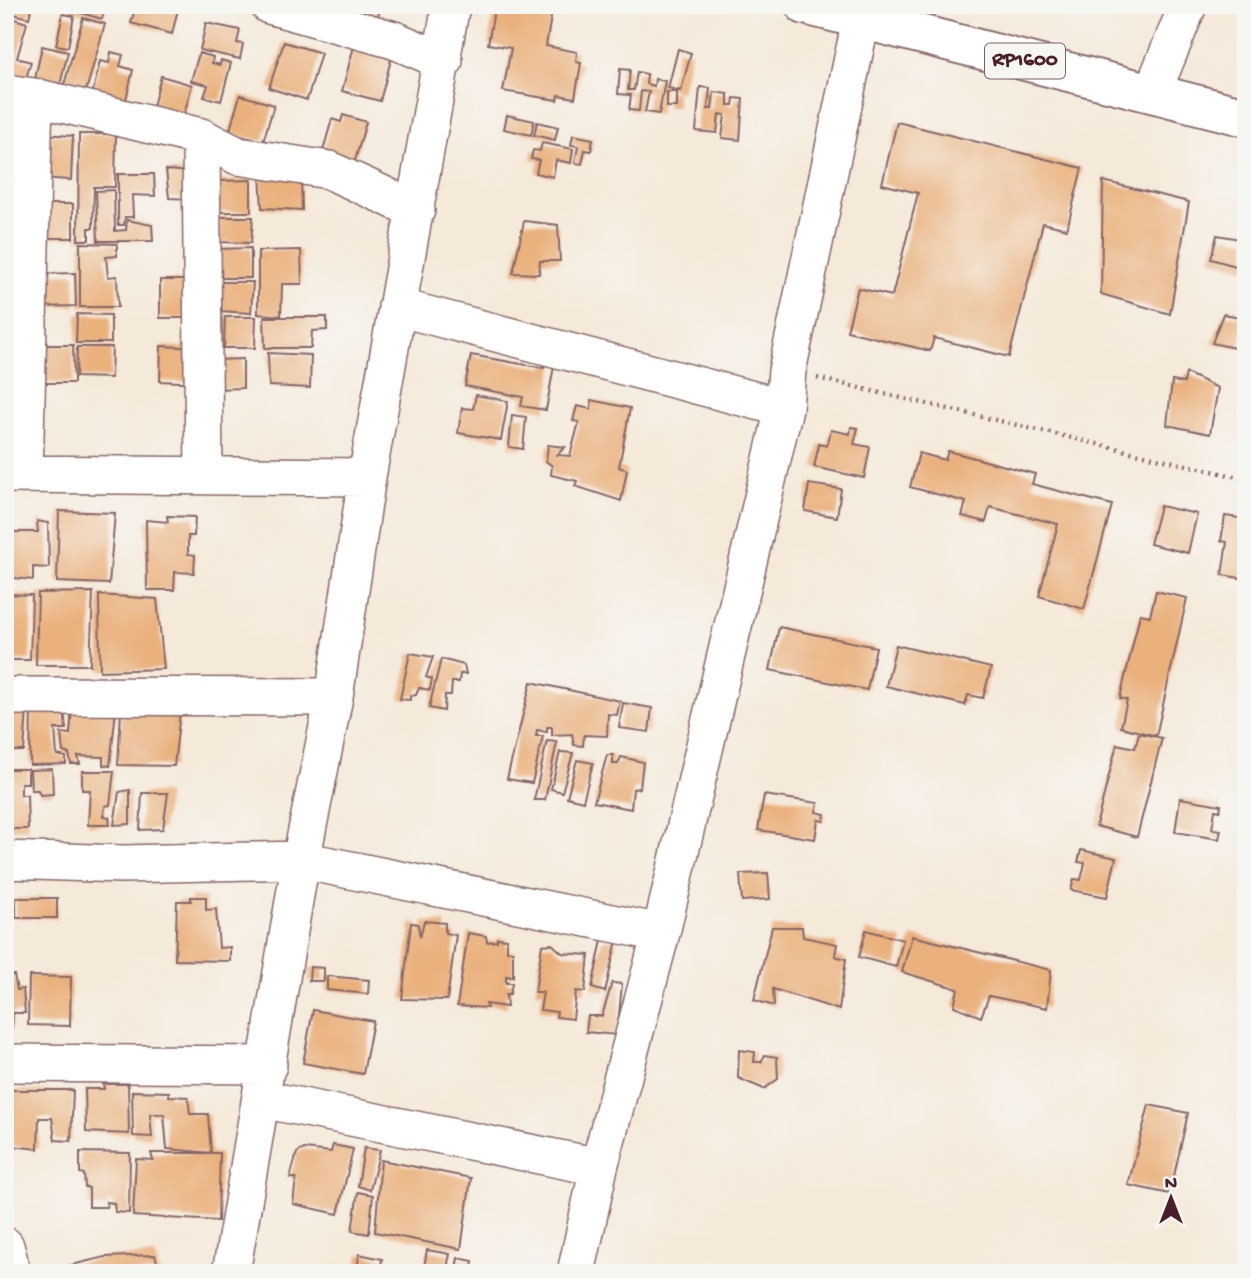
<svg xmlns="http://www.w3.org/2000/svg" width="1251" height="1278" viewBox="0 0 1251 1278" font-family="'Gochi Hand',sans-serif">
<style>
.building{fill:#eab17d}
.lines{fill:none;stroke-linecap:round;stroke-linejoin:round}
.minor-casing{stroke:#866668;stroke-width:40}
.major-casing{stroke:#866668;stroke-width:42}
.path{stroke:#866668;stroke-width:4.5;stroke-dasharray:2 5;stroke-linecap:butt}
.minor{stroke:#fff;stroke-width:37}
.major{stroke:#fff;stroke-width:38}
.labels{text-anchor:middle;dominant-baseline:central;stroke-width:6;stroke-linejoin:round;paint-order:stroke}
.shield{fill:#f6f6f2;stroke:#7e6067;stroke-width:2}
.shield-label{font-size:21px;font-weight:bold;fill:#4a1f2b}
</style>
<rect width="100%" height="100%" fill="#f6f6f2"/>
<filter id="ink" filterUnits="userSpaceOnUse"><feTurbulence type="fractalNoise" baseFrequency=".0143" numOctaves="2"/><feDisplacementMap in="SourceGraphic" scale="14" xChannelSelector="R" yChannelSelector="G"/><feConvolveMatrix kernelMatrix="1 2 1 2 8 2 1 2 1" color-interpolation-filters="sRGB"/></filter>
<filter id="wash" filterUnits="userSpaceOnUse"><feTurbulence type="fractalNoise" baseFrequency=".00686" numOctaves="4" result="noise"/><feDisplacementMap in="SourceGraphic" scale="28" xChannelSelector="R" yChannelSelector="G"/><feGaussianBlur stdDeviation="1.57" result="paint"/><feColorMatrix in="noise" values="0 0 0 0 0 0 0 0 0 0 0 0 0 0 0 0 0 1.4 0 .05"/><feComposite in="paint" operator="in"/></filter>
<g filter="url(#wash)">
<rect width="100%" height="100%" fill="#f5e9d9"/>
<g id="blocks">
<path class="building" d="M5 5H32L29 18 5 12Z
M55 5H106L102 19Z
M136 5H179L172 34 131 23Z
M316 5H381L376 24Z
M495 5H553L546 46 577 52 576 62 581 63 575 98 558 95 557 100 503 91 511 48 488 44Z
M63 14 74 16 68 47 56 45Z
M5 16 27 23 17 58 31 62 25 81 5 76Z
M83 18 105 24 86 91 64 85Z
M206 23 240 30 237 43 243 44 240 59 200 50Z
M284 42 321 53 307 100 269 88Z
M42 46 68 52 60 85 35 79Z
M354 46 392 56 380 101 342 91Z
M678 49 691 53 681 91 668 88Z
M111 52 123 55 120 66 133 70 125 104 92 96 100 61 109 63Z
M199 53 213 57 212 63 220 65 221 60 231 63 221 101 204 97 208 85 191 81Z
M620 69 630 70 628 90H634L637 72 647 74 646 84 654 86 655 79 665 81 659 114 645 112 649 92 641 91 639 111 629 110 631 95 618 94Z
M161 76 192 85 183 118 152 110Z
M700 87 710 88 708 109H712L714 92 728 94V105H733L734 98 743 99 740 140 722 138 725 115 719 114 717 133 696 131Z
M667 92H677V107H667Z
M240 95 274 105 263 142 229 133Z
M343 115 366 122 354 164 322 154 332 119 341 122Z
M507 115 534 121 531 135 504 129Z
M537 122 558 127 555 140 534 135Z
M897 122 1082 168 1067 229 1043 223 1009 357 934 338 930 351 847 331 858 288 892 296 918 193 882 184Z
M6 129H13V167H5Z
M40 134 73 136 71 180 38 178Z
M79 134H116L115 187H94L93 228H89V240H78Z
M573 135 593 139 591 151 585 150 582 164 575 163 578 146 571 145Z
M542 143 573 149 571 163 556 160 553 177 536 173 539 160 531 159 533 150 540 151Z
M166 170 192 172 193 199 169 198Z
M260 173 301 176 302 210 262 208Z
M118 174H154L155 196 132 195 133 217H125L124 225H118Z
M251 180V212H218V181Z
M1103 181 1189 202 1170 314 1101 294Z
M114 190 115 231 126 230 127 220 152 225 153 241H98L96 191Z
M39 204H73V238H38Z
M5 213H12L13 233 5 231Z
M220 217H253L251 243 219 242Z
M524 221 558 225 560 261H540L539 274 513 273Z
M1217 235 1246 240V269L1211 259Z
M5 242H13V308H5Z
M80 243 117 244V256L106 257 108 277 117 276 118 307H80Z
M251 248V278H217L216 249Z
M301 250 302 284H282L281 316 258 314V251Z
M75 273 76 306 37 307 36 274Z
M160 280H197V318H160Z
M219 282H253L251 313 220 311Z
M77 314 111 315V343H76Z
M1223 314 1246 318 1239 349 1212 343Z
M225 317H256L255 348H224Z
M264 317H327V330L312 331 311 348H265Z
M36 345H73L74 383H36Z
M161 346 201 348 200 383 160 381Z
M77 347H112L111 378 76 377Z
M268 353 311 355 310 388 269 386Z
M471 355 544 368 545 364 554 366 546 410 521 406 523 397 465 386Z
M243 359V388L217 389 216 360Z
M1186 373 1218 388 1210 434 1167 425 1172 381 1184 383Z
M476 395 508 401 501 440 458 433 462 408 473 409Z
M591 400 630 408 619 467 627 470 621 501 575 486 577 481 551 475 552 466 546 461 548 445 565 447 557 455 570 456 579 422 573 421 577 406 591 409Z
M512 415 526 417 523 449 509 447Z
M851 427 858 428 854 444 870 447 864 478 814 467 819 444 827 446 831 430 850 434Z
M948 451 1035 474 1032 484 1112 505 1084 609 1039 596 1058 524 990 507 986 522 962 516 966 502 910 487 919 453 945 460Z
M809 484 841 489 837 517 805 511Z
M1160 506 1197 514 1188 553 1150 544Z
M59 511 115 513 109 584 57 582Z
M167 516 195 517 194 536H188V554L195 555 194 573 175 572 174 590H147L146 520 168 522Z
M1225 516 1246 519V579L1222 575 1227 542 1221 541Z
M37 521 48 523 49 568 33 567V580L5 577V532H38Z
M1156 591 1187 598 1156 736 1121 727 1127 700 1120 698 1140 614 1150 616Z
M93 592 90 665H36L38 593Z
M5 594 32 595 30 660H5Z
M99 595 157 599 164 669 100 671Z
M779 627 876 647 867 690 770 670Z
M896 645 991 668 983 698 968 695 965 705 886 686Z
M410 653 433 657 426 677 432 679 430 690 419 688 416 695 410 696V700L400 699Z
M441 659 464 665 466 674H460L459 682H452L451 695H445L444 711 429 708Z
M531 682 620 701 617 715 608 714 607 736 584 735 583 746 574 745 572 734 552 735V727H547V732L537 730 536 736H543L532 783 507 779Z
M623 703 652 708 649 732 619 728Z
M31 706 64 708 66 729H55L57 755 66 757V764L30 765Z
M72 707 116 710 110 766 103 765V757L78 756 80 764H71L69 754 63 752 61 733 70 734Z
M6 709H27L24 751H5Z
M121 711 180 712 174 766 118 765Z
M1139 733 1162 738 1137 837 1096 826 1117 744 1135 748Z
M547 741 557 742 545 800H534Z
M560 752 573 753 562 792 551 789Z
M607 755H613V764H618L621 757 643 762 640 788 633 789 631 809 594 802Z
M577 760 593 763 583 801 567 797Z
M5 769H28V783H21V795H27L28 829H5Z
M52 769 53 794 40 795 38 790H31L30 770Z
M82 771H114L110 805 105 806 104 816 109 817 110 825H88L90 790H82Z
M130 790V824L114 825 119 792Z
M142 793H168L163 829 140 830Z
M764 795 818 803 816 812 825 814 824 821 818 820 815 839 758 830Z
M1180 798 1221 805 1220 811 1215 810 1212 829 1221 830 1219 839 1175 832Z
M1081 850 1116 858 1107 897 1071 890 1074 879 1081 880 1085 863 1078 862Z
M768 873 770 899 742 901 740 874Z
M191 897H206V910L216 909 219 948 230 947V961L175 960 177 901H191Z
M16 898H57V918H16Z
M424 921 445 923V933L456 935 447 1000 402 999 411 923 418 924 420 937Z
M772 927H802L803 937 837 944 835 956 846 959 839 1010 773 989 774 1006 754 1000Z
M866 930 903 940 896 967 859 957Z
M468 933 486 936 487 942 497 941V938L507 939V951H513V977L506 976V983H512L510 994H506L507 1007 486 1004 487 1008 457 1006Z
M912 936 1051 970 1047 1008 989 996 981 1017 954 1006 958 989 902 972Z
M602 940H617L605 992 592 988Z
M552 944 562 953 589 955 585 992 576 991 573 1019 556 1017 557 1012 540 1010 543 992H535L542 945Z
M310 967 324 968V981H309Z
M5 975H14L17 990 23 989 25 1013H13L12 1028 5 1027Z
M29 976 71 977 70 1026 28 1025Z
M327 976 369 980 368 994 327 990Z
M612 983 622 984 617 1035 586 1032 588 1016H602Z
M313 1010 373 1021 363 1074 303 1063Z
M739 1050 755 1052 754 1062H761L765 1055 777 1057 778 1079 764 1089 738 1078Z
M103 1084H128L129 1134 86 1132 85 1089H104Z
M9 1090H73L71 1141 55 1140 52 1118H39L38 1149 11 1146Z
M132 1091 169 1092V1096L188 1097 190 1114H208L211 1153 167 1149 164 1114H150L152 1137 133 1136Z
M1149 1105 1188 1113 1170 1194 1128 1185Z
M333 1145 353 1149 338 1214 293 1204 296 1178H290L297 1153 304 1149 331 1152Z
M364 1148 380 1150 370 1190 358 1186Z
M80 1152 130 1153 129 1213 115 1212 114 1203 106 1202 107 1207H89V1188L85 1187 84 1174 80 1173Z
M151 1153H220L218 1221 133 1216 136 1159 153 1160Z
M381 1160 471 1178 461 1249 375 1232Z
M358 1192 373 1195 369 1234 352 1231Z
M427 1250 450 1254 446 1273H423Z
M359 1254 382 1259 380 1273H357Z
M155 1255 160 1273H56L55 1269 105 1257Z
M458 1258 473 1261 471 1273H455Z"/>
</g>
</g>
<g filter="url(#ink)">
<use href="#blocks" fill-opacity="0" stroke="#866668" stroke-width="2"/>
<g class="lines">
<g class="minor-casing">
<path id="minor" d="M269 5 394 40 444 61
M5 93 34 97 201 137 238 156 329 170 416 210
M1152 93 1188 5
M201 137 204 475
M397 307 784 408
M5 474 367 477
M24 474 34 97
M5 696 334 697
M5 860 122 864 301 860 661 933
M5 1063 268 1065
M262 1099 599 1167
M5 1246 12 1273
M231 1273 301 860 334 697 367 477 451 5
M576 1273 599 1167 661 933 784 408 787 371 861 20"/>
</g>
<g class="major-casing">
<path id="major" d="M805 5 1246 117"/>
</g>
<path class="path" d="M817 378 1246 479"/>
<use href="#minor" class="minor"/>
<use href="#major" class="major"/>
</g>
</g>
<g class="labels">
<rect class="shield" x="985" y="43.5" width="80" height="35" rx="5"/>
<g class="shield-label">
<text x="1025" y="61">RP1600</text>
</g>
</g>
<rect width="1251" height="1278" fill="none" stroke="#f6f6f2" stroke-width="28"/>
<g transform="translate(1171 1198)" stroke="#f6f6f2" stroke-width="5" paint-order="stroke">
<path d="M0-5L12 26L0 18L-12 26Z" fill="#4a1f2b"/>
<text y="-10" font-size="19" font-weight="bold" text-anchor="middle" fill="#4a1f2b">N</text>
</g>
</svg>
